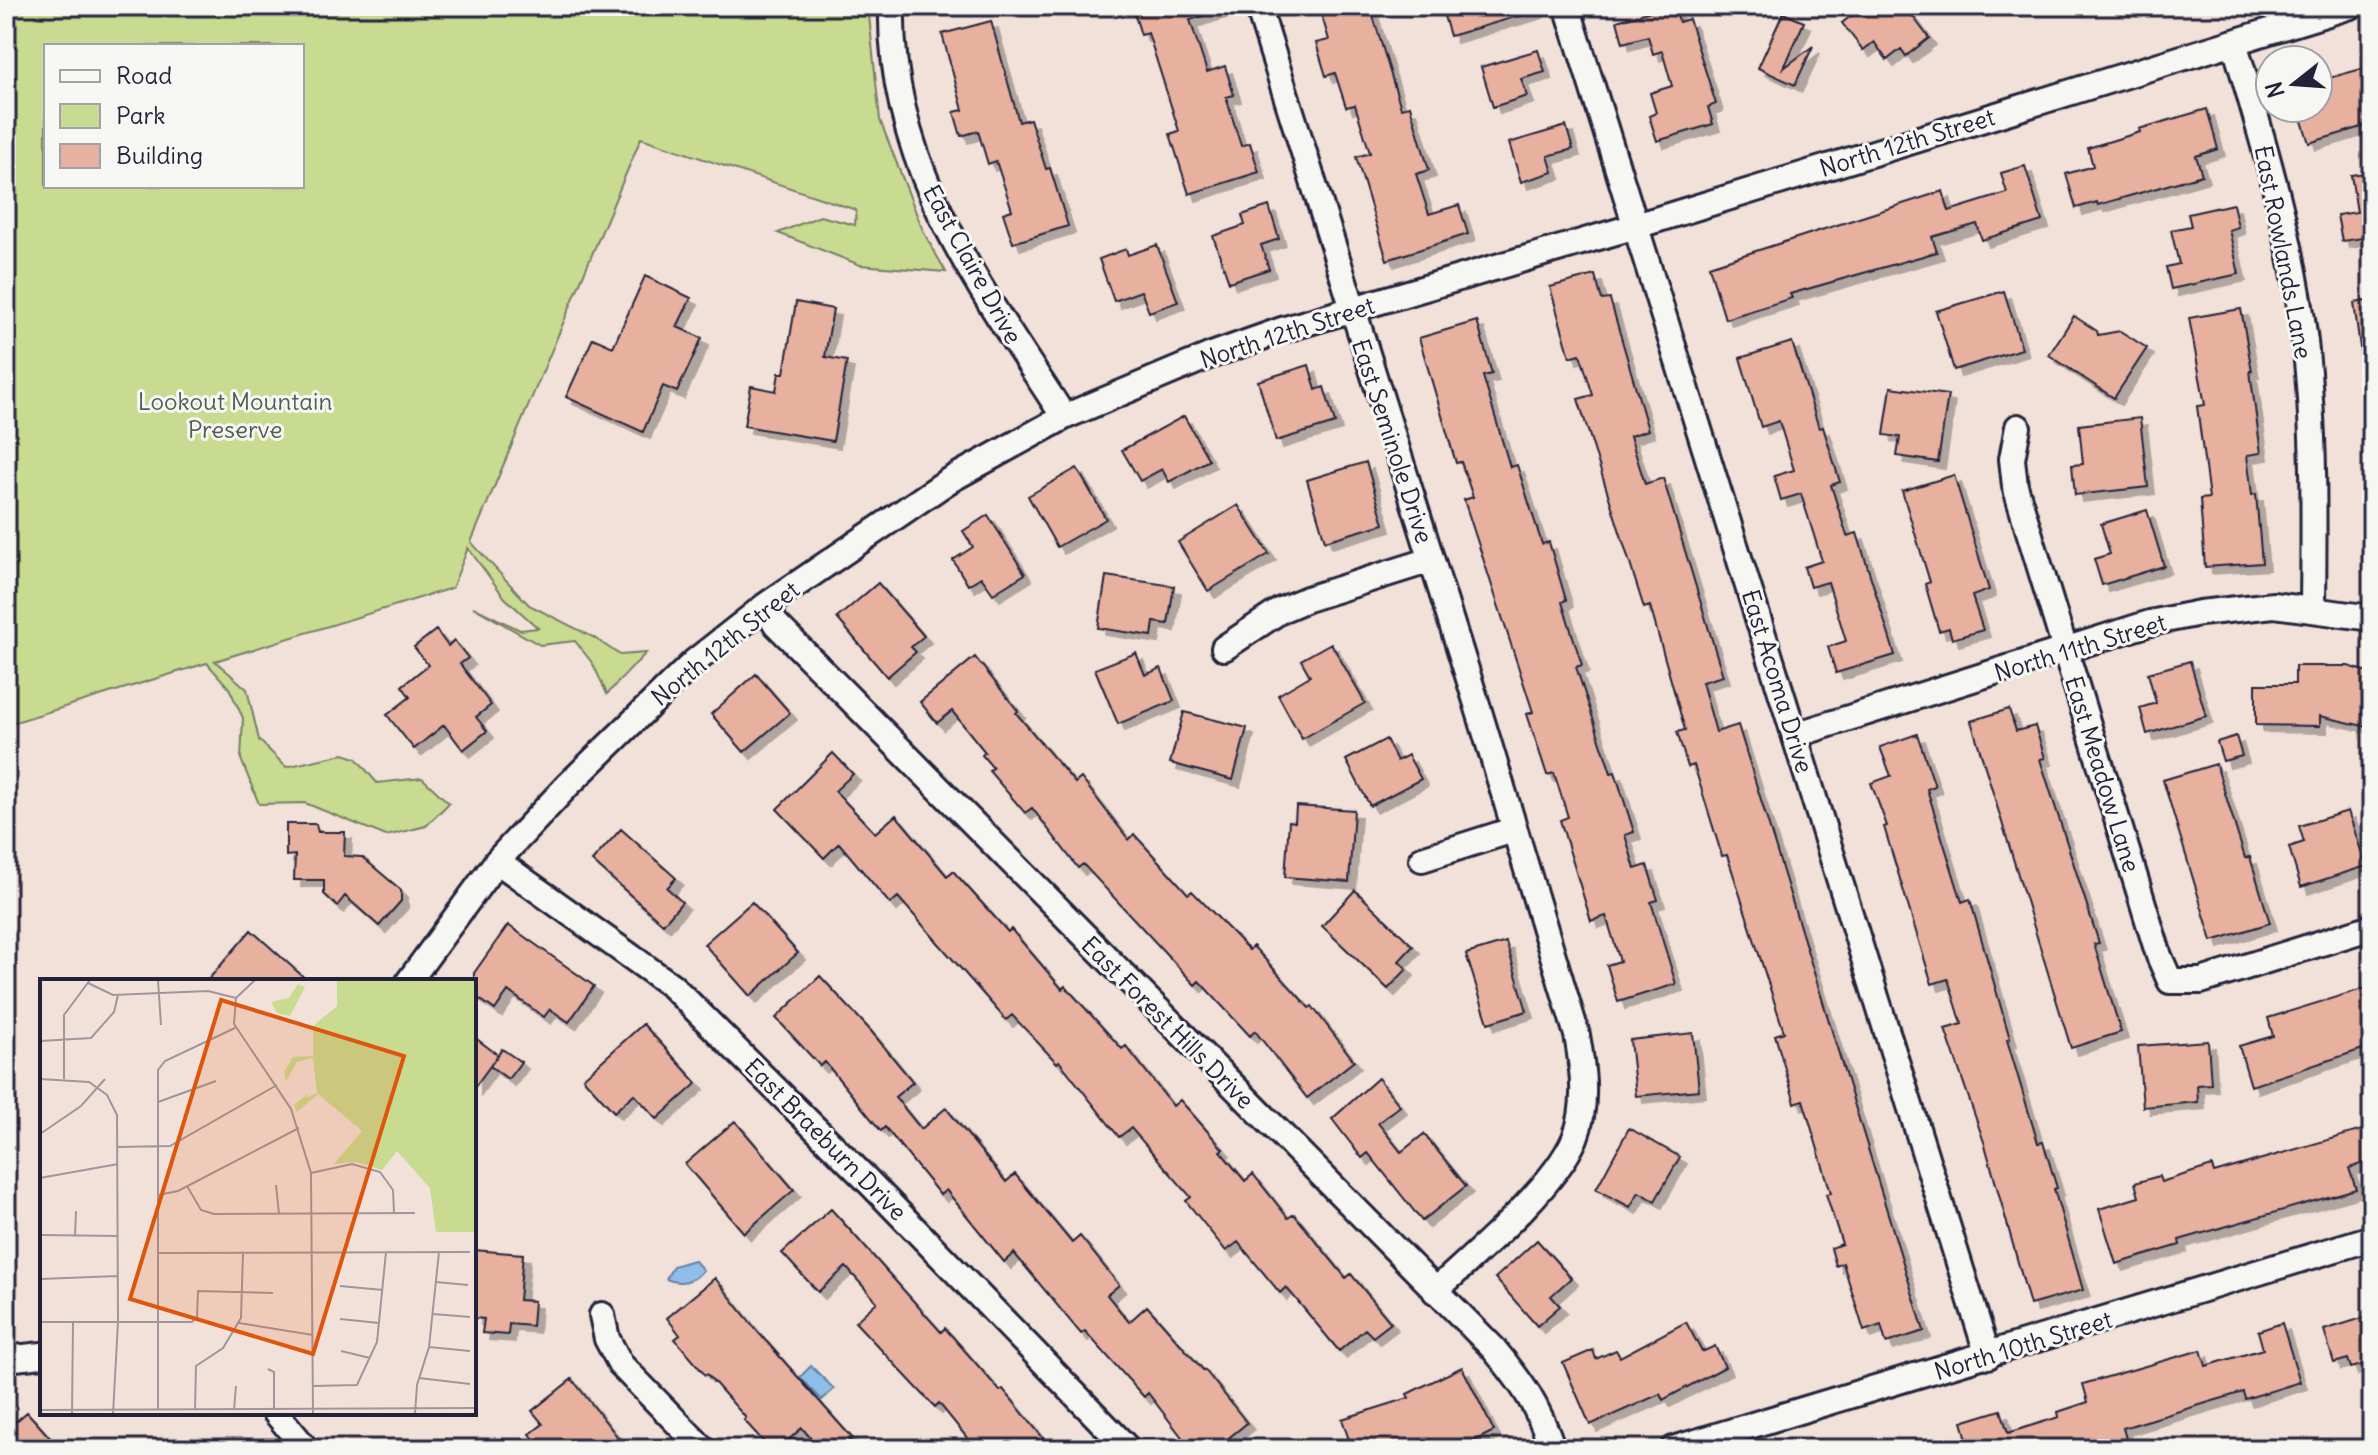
<svg xmlns="http://www.w3.org/2000/svg" width="2378" height="1455" viewBox="0 0 2378 1455" font-family="Delius,sans-serif">
<style>
.green{fill:#c8db90;stroke:#757e66;stroke-width:2;fill-rule:evenodd}
.water{fill:#90beea;stroke:#6480a4;stroke-width:2}
.building{fill:#e8b19f;stroke:#22223b;stroke-width:2;filter:url(#shadow)}
.lines{fill:none;stroke-linecap:round;stroke-linejoin:round}
.minor-casing{stroke:#22223b;stroke-width:30}
.minor{stroke:#f6f6f2;stroke-width:24}
.labels{text-anchor:middle;dominant-baseline:central;stroke-width:6;stroke-linejoin:round;paint-order:stroke}
.street-label{font-size:24px;fill:#22223b;stroke:#f6f6f2}
.park-label{font-size:24px;fill:#545a54;stroke:#f6f6f2}
.inset-road{fill:none;stroke:#9f959a;stroke-width:2}
.view{fill:#de560e;fill-opacity:0.15;stroke:#de560e;stroke-width:4}
.inset-edge{fill:none;stroke:#22223b;stroke-width:4}
</style>
<defs>
<filter id="shadow"><feDropShadow dx="7" dy="7" stdDeviation="0" flood-color="#0004"/></filter>
</defs>
<rect width="100%" height="100%" fill="#f2e1d9"/>
<filter id="ink" filterUnits="userSpaceOnUse"><feTurbulence type="fractalNoise" baseFrequency=".0125" numOctaves="2"/><feDisplacementMap in="SourceGraphic" scale="16" xChannelSelector="R" yChannelSelector="G"/><feConvolveMatrix kernelMatrix="1 2 1 2 8 2 1 2 1" color-interpolation-filters="sRGB"/></filter>
<g filter="url(#ink)">
<path class="green" d="M6 6H868L880 120 924 233 946 272 860 265 778 233 820 216 855 225 856 210 641 138 471 542 529 605 593 637 620 655 646 653 607 694 593 664 575 641 540 645 473 607 520 630 538 628 505 598 468 548 452 588 215 661 247 689 259 740 286 767 343 754 356 758 377 783 422 778 449 803 426 826 386 836 305 803 259 804 241 759 243 718 229 688 207 663 6 725ZM46 46H302V186H46Z"/>
<path class="water" d="M694 1260 703 1270C694 1282 680 1285 666 1279L673 1266Z
M811 1366 834 1389 822 1400 800 1377Z"/>
<path class="building" d="M1132 6H1222V10L1190 20 1207 72 1225 66 1234 95 1226 97 1241 146 1250 143 1259 172 1189 194 1170 134 1179 131 1148 33 1141 35Z
M1319 6H1370L1401 108 1410 106 1429 170 1416 174 1429 214 1459 205 1468 234 1387 260 1356 157 1370 153 1355 105 1346 107 1335 73 1326 76 1316 43 1329 40Z
M1441 6H1535L1536 11 1450 36Z
M1667 6H1674L1679 22 1689 19 1716 104 1708 107 1713 124 1657 141 1649 116 1656 113 1650 93 1672 86 1662 51 1653 54 1648 36 1623 43 1617 21Z
M1864 6H1905L1929 38 1906 56 1901 49 1887 60 1874 42 1863 50 1842 23Z
M1783 13 1804 22 1784 68 1813 46 1795 85 1758 68Z
M991 21 1019 122 1030 119 1046 169 1050 168 1068 226 1013 243 1003 213 1012 210 996 161 988 164 978 131 961 136 954 112 963 110 942 34Z
M1538 50 1545 72 1521 79 1527 96 1493 107 1481 67Z
M2372 66V124L2309 143 2298 108H2318V81Z
M2207 109 2218 149 2196 156 2202 175 2098 205 2097 202 2076 208 2066 174 2093 166 2088 148 2140 132 2139 129Z
M1566 126 1573 149 1548 156 1553 172 1521 182 1509 143Z
M2025 166 2042 221 1982 240 1977 224 1932 237 1937 252 1790 294 1792 298 1725 319 1709 266 1943 191 1949 211 2007 193 2001 173Z
M2372 172V241L2363 242 2362 238 2342 241 2337 215 2357 212 2351 175Z
M2233 204 2238 227 2229 230 2239 274 2171 289 2166 267 2179 264 2171 230 2191 226 2188 214Z
M1269 206 1279 239 1261 245 1269 269 1229 282 1213 236 1245 225 1242 215Z
M1157 245 1178 302 1149 312 1141 291 1114 301 1099 259 1126 249 1128 255Z
M1595 275 1602 300 1610 299 1648 430 1630 436 1645 484 1663 478 1723 676 1702 682 1716 732 1738 725 1924 1331 1886 1343 1881 1325 1864 1331 1843 1263 1836 1266 1831 1248 1842 1244 1826 1194 1831 1193 1803 1100 1795 1103 1775 1035 1784 1032 1727 855 1722 856 1694 765 1688 767 1677 732 1685 730 1650 606 1644 608 1578 399 1593 395 1580 354 1570 357 1550 287Z
M645 276 691 298 677 327 702 338 677 392 663 386 643 432 566 397 593 338 613 347Z
M2004 291 2022 349 1954 370 1936 311Z
M2372 300V355H2361L2354 303Z
M796 302 833 309 825 357 847 361 833 441 744 426 751 386 776 391 779 373H784Z
M2241 309 2252 371H2250L2261 453 2247 455 2252 495 2256 494 2262 563 2205 567 2200 499 2209 498 2197 406 2205 405 2189 318Z
M2074 316 2097 331 2098 335 2120 331 2147 348 2114 398 2049 355Z
M1477 321 1492 374 1483 376 1510 467 1517 465 1542 544 1549 542 1566 600 1562 602 1582 665 1576 667 1611 773 1615 772 1634 832 1625 835 1635 869 1647 865 1658 900 1651 902 1676 984 1618 1002 1607 965 1620 961 1606 916 1591 921 1560 820 1568 817 1554 773 1547 775 1527 714 1533 712 1464 500 1473 497 1461 462 1456 463 1419 338Z
M1792 342 1819 428 1823 427 1840 482 1831 485 1847 536 1857 533 1895 655 1836 673 1828 647 1846 641 1828 582 1810 587 1804 567 1822 561 1801 494 1781 500 1774 476 1794 470 1779 421 1761 427 1740 358Z
M1309 365 1316 390 1324 387 1335 423 1276 441 1258 381Z
M1891 387 1948 395 1938 462 1897 456 1900 437 1884 435Z
M1184 416 1209 460 1169 482 1162 469 1140 481 1122 450Z
M2140 418 2148 487 2075 495 2072 465 2083 464 2079 425Z
M1366 462 1384 524 1325 541 1307 480Z
M1077 468 1106 519 1057 547 1028 496Z
M1954 475 1989 590 1972 596 1983 630 1952 639 1949 628 1939 631 1925 584 1930 582 1902 491Z
M1238 505 1269 554 1208 591 1178 542Z
M2147 510 2164 566 2102 585 2094 559 2110 554 2101 524Z
M988 515 1025 574 993 594 981 577 968 585 953 560 973 547 963 531Z
M1106 576 1174 586 1168 624 1154 622 1152 636 1098 628Z
M878 583 924 636 911 647 916 652 887 677 837 618Z
M436 630 448 646 454 640 468 658 460 664 491 705 476 717 487 731 463 750 444 725 414 749 387 715 410 697 402 686 428 665 414 647Z
M1331 643 1365 703 1302 739 1278 695 1310 676 1301 660Z
M1136 653 1145 675 1161 668 1174 701 1118 724 1095 669Z
M975 657 1018 711 1016 713 1075 783 1081 778 1129 840 1134 834 1188 894 1192 891 1249 950 1253 946 1309 1008 1312 1006 1354 1061 1307 1098 1255 1031 1250 1036 1199 981 1195 985 1083 864 1078 868 1032 808 1025 813 989 771 993 768 982 755 985 752 952 711 937 723 920 702Z
M2190 661 2206 716 2147 734 2140 708 2156 703 2148 673Z
M2295 666H2348L2372 673V728L2320 716V726L2256 725V684H2295Z
M756 674 790 713 744 752 711 714Z
M2009 709 2016 731 2035 726 2045 758 2040 759 2099 943 2094 944 2121 1032 2071 1048 1971 721Z
M1184 712 1247 728 1233 780 1170 763Z
M1917 734 1935 786 1927 789 1962 902 1970 899 2010 1039 2007 1040 2038 1143 2043 1142 2057 1188 2054 1189 2083 1290 2030 1305 1985 1145 1945 1029 1962 1024 1948 979 1932 984 1884 827 1887 826 1871 783 1891 776 1880 747Z
M2236 736 2242 756 2223 761 2217 742Z
M1386 739 1397 761 1408 755 1421 779 1370 806 1346 760Z
M833 753 853 774 835 791 875 833 896 815 947 876 953 871 1008 932 1011 929 1062 989 1065 986 1122 1049 1126 1046 1173 1106 1180 1100 1223 1149 1220 1151 1245 1181 1253 1174 1288 1218 1294 1214 1346 1278 1351 1274 1391 1323 1373 1337 1365 1329 1339 1351 1286 1287 1280 1293 1238 1242 1226 1251 1186 1201 1191 1197 1131 1128 1119 1137 1059 1061 1057 1063 1012 1015 1006 1020 898 897 890 904 839 843 824 858 777 809Z
M2216 764 2245 858 2250 857 2270 923 2212 941 2163 780Z
M1296 806 1354 810 1349 882 1285 877 1289 821 1295 822Z
M2348 811 2366 866 2301 887 2289 847 2304 842 2299 826Z
M286 824H316L318 832H345L344 856 362 857 401 890V901L379 926 345 896 337 906 324 894V880H294L295 855 286 856Z
M621 829 676 878 667 888 682 902 663 924 592 861Z
M1355 890 1413 946 1399 961 1407 969 1388 989 1322 926Z
M752 902 798 953 750 996 704 944Z
M508 925 594 986 569 1022 550 1009 544 1017 508 991 495 1010 474 995V973Z
M251 930 308 981H207Z
M1506 942 1527 1011 1488 1023 1466 954Z
M820 976 871 1031 913 1082 895 1097 921 1129 946 1108 1006 1182 1015 1174 1072 1243 1080 1236 1119 1285 1107 1295 1129 1322 1147 1306 1204 1371 1205 1370 1247 1423 1215 1449H1191L1148 1393 1144 1397 1085 1331 1081 1334 1014 1253 1004 1262 946 1190 940 1195 885 1127 881 1131 825 1062 820 1066 776 1018Z
M2372 986V1046L2251 1086 2239 1046 2273 1036 2268 1018Z
M643 1024 697 1083 657 1119 634 1094 614 1112 583 1078Z
M1693 1033 1699 1090 1636 1096 1630 1040Z
M474 1037 498 1055 474 1088Z
M2208 1041 2211 1084 2197 1085 2198 1102 2143 1107 2138 1046Z
M502 1049 521 1062 508 1079 490 1066Z
M1378 1078 1400 1106 1378 1123 1401 1152 1424 1134 1466 1186 1422 1221 1368 1153 1362 1158 1332 1119Z
M735 1121 794 1190 744 1233 685 1164Z
M2372 1127V1160L2349 1168 2356 1189 2179 1240 2180 1245 2116 1264 2099 1209 2139 1197 2135 1183 2159 1176 2161 1182 2212 1166 2214 1173Z
M1629 1128 1680 1157 1655 1201 1639 1192 1630 1207 1596 1189Z
M831 1209 941 1332 945 1328 1000 1391 1003 1389 1044 1439 1032 1449H976L939 1403 935 1407 855 1322 877 1302 846 1267 818 1292 782 1253Z
M1537 1240 1571 1278 1551 1296 1560 1306 1537 1326 1495 1278Z
M474 1250 523 1254 519 1300 534 1301 532 1326 509 1324 508 1335 482 1333 484 1319 474 1318Z
M715 1278 758 1332 852 1438 840 1449H820L802 1428 778 1449H770L744 1420 746 1418 707 1374 705 1375 675 1339 680 1335 667 1318Z
M2372 1315V1362L2351 1368 2348 1359 2334 1363 2324 1330Z
M1686 1322 1702 1352 1715 1346 1725 1367 1663 1400 1660 1394 1590 1425 1563 1363 1593 1350 1596 1359 1616 1350 1620 1357Z
M2282 1323 2300 1382 2245 1399 2243 1392 2123 1428 2126 1439 2092 1449H1970L1962 1422 2001 1410 2008 1433 2059 1417 2058 1412 2088 1402 2083 1384 2201 1350 2206 1366 2263 1349 2258 1331Z
M1462 1367 1494 1431 1458 1449H1352L1342 1419 1409 1398 1407 1394Z
M572 1379 627 1449H542L530 1434 543 1424 532 1411Z
M27 1412 60 1449H6V1430Z"/>
<g class="lines">
<g class="minor-casing">
<path id="minor" d="M892 6C888 167 981 288 1064 417
M1258 6 1475 698 1577 1035C1583 1069 1588 1105 1575 1138 1554 1188 1475 1254 1435 1291
M1567 6 1988 1356
M2234 42C2263 140 2293 240 2305 342 2315 431 2314 520 2313 609
M2018 427 2012 459 2015 486 2159 956 2170 981H2201L2372 927
M765 606 776 624 1493 1348C1523 1384 1537 1404 1553 1449
M1224 648 1281 610 1307 599 1431 560
M1795 735 2150 623 2200 613 2274 605 2372 618
M1422 859 1513 830
M497 861 672 986 867 1180 1128 1449
M409 981 497 861 567 786 694 662 765 606 948 481 1064 417 1209 356 1282 330 1636 226 2351 6
M602 1315 607 1339 621 1365 703 1449
M6 1359 42 1355
M276 1413 306 1449
M1673 1449 2372 1238"/>
</g>
<use href="#minor" class="minor"/>
</g>
</g>
<g class="labels">
<g class="street-label">
<text transform="translate(1907 142) rotate(-17)">North 12th Street</text>
<text transform="translate(2284 252) rotate(79)">East Rowlands Lane</text>
<text transform="translate(973 264) rotate(61)">East Claire Drive</text>
<text transform="translate(1287 332) rotate(-18)">North 12th Street</text>
<text transform="translate(1393 441) rotate(72)">East Seminole Drive</text>
<text transform="translate(725 643) rotate(-39)">North 12th Street</text>
<text transform="translate(2080 647) rotate(-17)">North 11th Street</text>
<text transform="translate(1778 681) rotate(73)">East Acoma Drive</text>
<text transform="translate(2103 774) rotate(73)">East Meadow Lane</text>
<text transform="translate(1168 1022) rotate(45)">East Forest Hills Drive</text>
<text transform="translate(826 1139) rotate(45)">East Braeburn Drive</text>
<text transform="translate(2023 1345) rotate(-17)">North 10th Street</text>
</g>
<g class="park-label">
<text x="235" y="401">Lookout Mountain<tspan x="235" dy="28">Preserve</tspan></text>
</g>
</g>
<g transform="translate(40 979)">
<rect width="436" height="436" fill="#f2e1d9"/>
<path d="M297 1H436V253H396L390 209 357 172 342 191 316 183 294 185 322 152 278 115 257 133 254 126 270 113 265 119 277 114 273 79 257 83 246 102 244 93 253 78 273 77V47L297 27ZM258 5 265 8 250 37 237 34 231 23 249 19Z" fill="#c8db90"/>
<path class="inset-road" d="M118 1 121 46M215 1 196 19 194 45 251 130 271 194 273 435M48 4 73 16 168 12 196 19M0 62 51 59 74 33 78 16M0 100 49 103 67 116 77 136 78 343 73 435M24 100V36L50 1M118 123 176 102M0 155 41 127 65 100M78 168 130 167 237 106M271 194 312 185 340 193 353 211 354 234M0 199 78 185M236 206 239 235M147 207 161 231 174 235 375 234M118 216 138 212 259 149M0 256 78 257M35 257 36 232M118 274 430 273M0 300 78 297M396 303 428 306M300 307 343 311M393 335 430 338M300 340 339 344M0 343H152L157 338 158 312 233 314M199 344 273 356M389 368 430 372M301 372 330 379M228 390 234 393V431M379 399 430 405M273 407 317 406 337 363 346 273M0 431 436 429M118 431V91L125 82 195 49M155 431 156 387 183 369 201 339 203 274M194 431 196 407M32 435 33 343M375 435 377 406 389 368 399 273"/>
<path class="view" d="M181 21 364 77 273 375 90 320Z"/>
<rect width="436" height="436" class="inset-edge"/>
</g>
<rect width="2378" height="1455" fill="none" stroke="#f6f6f2" stroke-width="32"/>
<rect x="16" y="16" width="2346" height="1423" fill="none" stroke="#22223b" stroke-width="3" filter="url(#ink)"/>
<rect x="44" y="44" width="260" height="144" fill="#f6f6f2" stroke="#a1a1a9" stroke-width="2"/>
<rect x="60" y="70" width="40" height="12" fill="#f6f6f2" stroke="#a1a1a9" stroke-width="2"/>
<text x="116" y="84" font-size="24" fill="#22223b">Road</text>
<rect x="60" y="104" width="40" height="24" fill="#c8db90" stroke="#a1a1a9" stroke-width="2"/>
<text x="116" y="124" font-size="24" fill="#22223b">Park</text>
<rect x="60" y="144" width="40" height="24" fill="#e8b19f" stroke="#a1a1a9" stroke-width="2"/>
<text x="116" y="164" font-size="24" fill="#22223b">Building</text>
<g transform="translate(2294 84) rotate(253)"><circle r="38" fill="#f6f6f2" stroke="#a1a1a9" stroke-width="2"/>
<path d="M0-6L14 30L0 20L-14 30Z" fill="#22223b"/>
<text y="-12" font-size="22" font-weight="bold" text-anchor="middle" fill="#22223b">N</text>
</g>
</svg>
